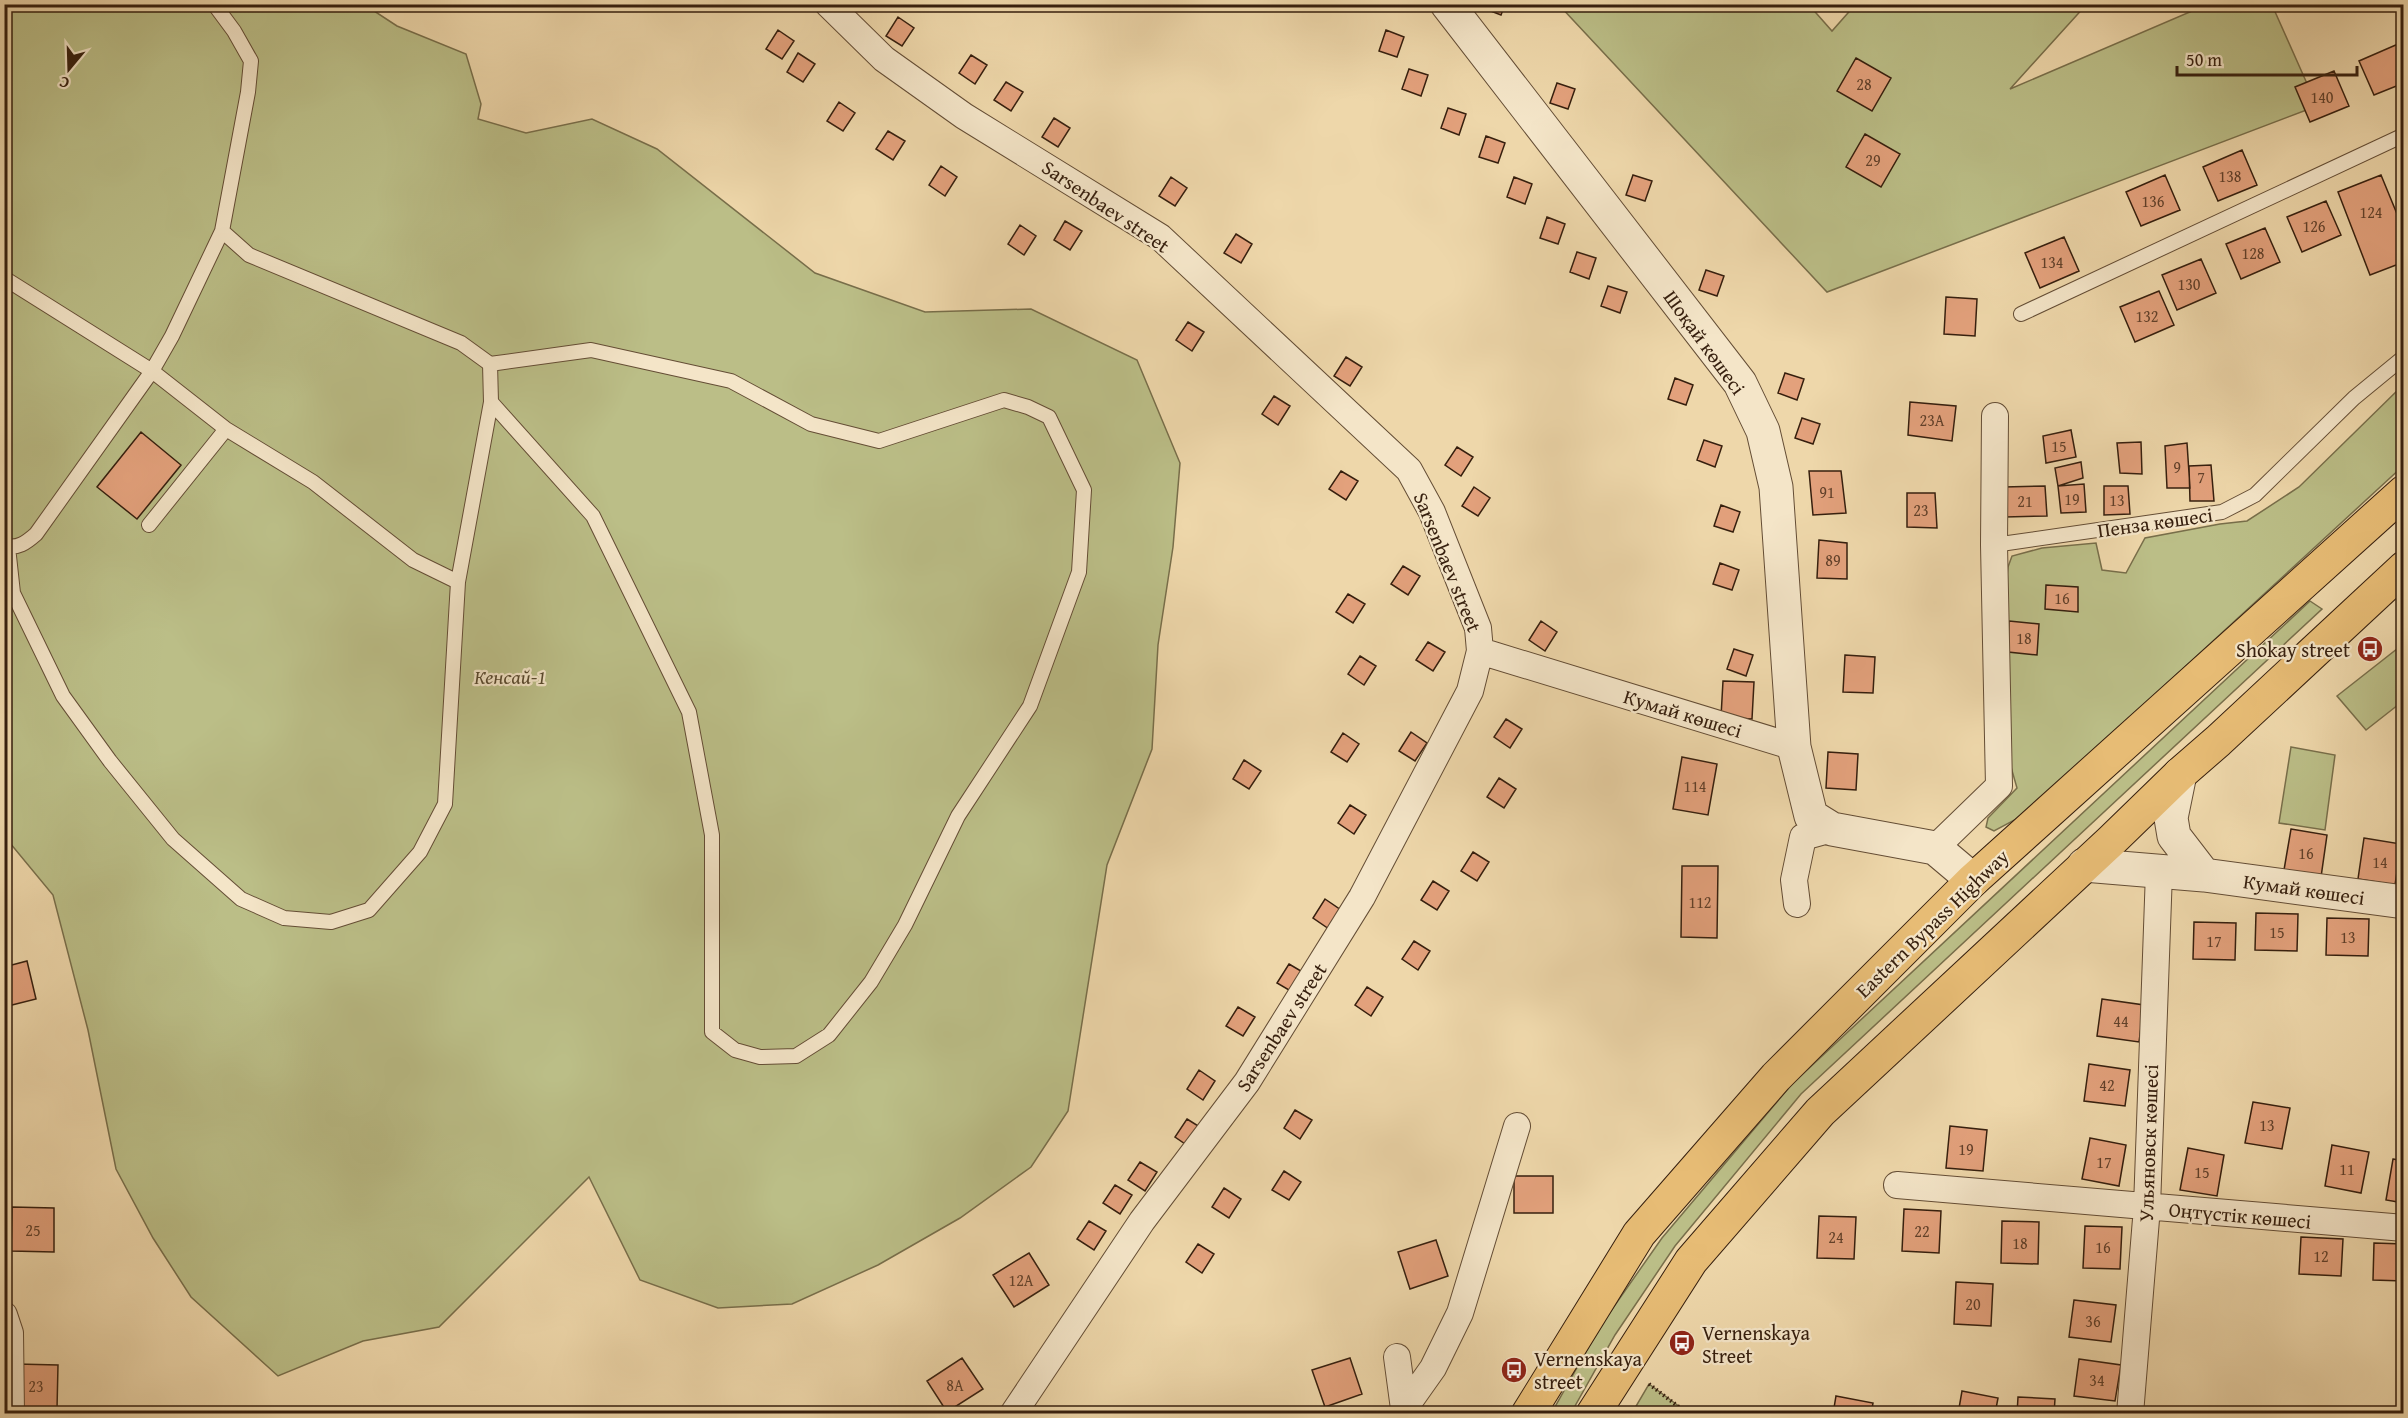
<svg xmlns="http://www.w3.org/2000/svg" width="2408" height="1418" viewBox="0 0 2408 1418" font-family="'Gentium Book Plus',serif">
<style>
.green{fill:#bbbe87;stroke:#786e4a;stroke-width:1.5}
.building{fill:#e3a17c;stroke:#361f0e;stroke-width:1.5}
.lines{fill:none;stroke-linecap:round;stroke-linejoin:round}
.service-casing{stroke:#644d35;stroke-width:16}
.minor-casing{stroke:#644d35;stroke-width:28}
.tertiary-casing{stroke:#644d35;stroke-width:35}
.primary-casing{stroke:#361f0e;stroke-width:35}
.path{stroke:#361f0e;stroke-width:4;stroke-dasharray:1.5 3;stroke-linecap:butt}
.service{stroke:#f4e5c8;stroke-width:14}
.minor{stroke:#f4e5c8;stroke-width:26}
.tertiary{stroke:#f4e5c8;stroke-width:33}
.primary{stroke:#e7bc75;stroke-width:33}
.labels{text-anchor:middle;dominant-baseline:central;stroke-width:4.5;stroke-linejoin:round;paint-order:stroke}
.number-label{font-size:16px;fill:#61402a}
.street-label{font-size:20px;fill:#361f0e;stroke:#f4e5c8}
.poi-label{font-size:20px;fill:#361f0e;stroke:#f4e5c8;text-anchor:start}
.park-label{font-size:20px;font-style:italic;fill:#57472c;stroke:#f4e5c8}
</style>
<rect width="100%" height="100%" fill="#eed7aa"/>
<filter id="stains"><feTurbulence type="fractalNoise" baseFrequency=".00333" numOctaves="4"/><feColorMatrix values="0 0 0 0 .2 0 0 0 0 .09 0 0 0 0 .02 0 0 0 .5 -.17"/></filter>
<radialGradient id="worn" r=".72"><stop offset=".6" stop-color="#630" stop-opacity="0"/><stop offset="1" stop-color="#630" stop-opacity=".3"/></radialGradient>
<path class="green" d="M4 5H365L397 26 466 54 481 104 478 119 526 133 592 119 657 149 815 273 925 312 1031 309 1137 360 1180 463 1173 547 1158 645 1152 749 1107 865 1068 1111 1031 1167 960 1218 878 1265 792 1304 718 1308 640 1280 589 1177 439 1327 363 1341 278 1376 191 1297 153 1238 116 1169 88 1030 53 895 5 837Z
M1559 5H1809L1832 31 1855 5H2086L2010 89 2206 5H2272L2317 106 1827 292Z
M2403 385V466L2024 815 1994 831 1986 827 1988 818 2017 788 2009 760 2005 593 2008 567 2012 556 2042 548 2096 543 2102 570 2126 573 2145 538 2220 524 2247 521 2299 487Z
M2310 601 2322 609 1801 1094 1675 1246 1615 1335 1571 1413 1551 1414 1601 1325 1662 1238 1792 1084Z
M2402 645 2403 701 2366 730 2337 696Z
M2291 747 2335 755 2325 830 2279 823Z
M1649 1384 1688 1413H1632Z"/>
<path class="building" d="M1484 4H1505L1501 15 1483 8Z
M898 17 914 28 902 46 886 36Z
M778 30 794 41 782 59 766 49Z
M1386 30 1404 37 1397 57 1379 51Z
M2398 44 2404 57V83L2374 95 2359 61Z
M798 53 815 64 803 82 787 72Z
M971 55 987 65 975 84 959 73Z
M1856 58 1891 78 1872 111 1837 91Z
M1409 69 1428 75 1421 96 1402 89Z
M2334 71 2349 106 2310 122 2295 87Z
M1006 82 1023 92 1011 111 994 100Z
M1557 83 1575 89 1568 109 1550 103Z
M839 102 855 113 843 131 827 121Z
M1448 108 1466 114 1459 135 1441 128Z
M1054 118 1070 128 1058 147 1042 137Z
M888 131 905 141 893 160 876 149Z
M1865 134 1900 154 1881 187 1846 167Z
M1486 136 1505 143 1498 163 1479 157Z
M2242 150 2257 185 2218 201 2203 167Z
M941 166 957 177 945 196 929 185Z
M1633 175 1652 181 1645 201 1626 195Z
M2165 175 2180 210 2141 226 2126 192Z
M2381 175 2404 231V262L2370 275 2338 192Z
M1171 177 1187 188 1175 206 1159 196Z
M1514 177 1532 184 1525 204 1507 197Z
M2326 201 2341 235 2302 252 2287 217Z
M1547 217 1565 224 1558 244 1540 238Z
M1065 221 1082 231 1070 250 1054 240Z
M1020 225 1036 236 1024 255 1008 244Z
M2265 228 2280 262 2241 279 2226 244Z
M1236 234 1252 244 1241 263 1224 253Z
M2064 237 2079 271 2040 288 2025 253Z
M1577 252 1596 258 1589 279 1570 272Z
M2201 259 2216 293 2177 310 2162 275Z
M1706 270 1724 276 1717 296 1699 290Z
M1608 286 1627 292 1620 313 1601 306Z
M2159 291 2174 325 2135 342 2120 307Z
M1946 297 1977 299 1975 336 1944 334Z
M1188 322 1204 332 1192 351 1176 340Z
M1346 357 1362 367 1350 386 1334 376Z
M1785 373 1804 379 1797 400 1778 393Z
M1675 378 1693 385 1686 405 1668 399Z
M1274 396 1290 406 1278 425 1262 414Z
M1910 402 1956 406 1952 441 1908 435Z
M1802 418 1820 424 1813 444 1795 438Z
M2071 430 2076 457 2046 463 2043 436Z
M141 432 181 465 137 519 97 487Z
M1704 440 1722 446 1715 467 1697 460Z
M2141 442 2142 474 2120 473 2117 443Z
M2187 443 2190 488H2167L2165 446Z
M1457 447 1473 457 1461 476 1445 465Z
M2081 462 2083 478 2058 486 2055 468Z
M2211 465 2214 501H2190L2189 466Z
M1341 471 1358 481 1346 500 1329 489Z
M1809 471H1841L1846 513 1813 515Z
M2084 484 2086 512 2061 513 2058 486Z
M2045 486 2047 516 2005 517 2004 487Z
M2104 486H2128L2130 514 2104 515Z
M1474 487 1490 498 1478 516 1462 506Z
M1907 493H1935L1937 528 1907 527Z
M1721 505 1740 512 1733 532 1714 526Z
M1819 540 1847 543V579L1817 578Z
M1720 563 1739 570 1732 590 1713 584Z
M1403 566 1420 576 1408 595 1391 584Z
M2046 585 2078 587V612L2045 609Z
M1348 594 1365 604 1353 623 1336 612Z
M1541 621 1557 632 1545 651 1529 640Z
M2009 621 2039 624 2037 655 2008 652Z
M1428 642 1445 652 1433 671 1416 660Z
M1734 649 1753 655 1746 676 1727 669Z
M1845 655 1875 657 1873 693 1843 692Z
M1360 656 1376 666 1364 685 1348 674Z
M1723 681 1754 682 1752 719 1721 717Z
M1506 719 1522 729 1510 748 1494 737Z
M1411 732 1427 743 1415 761 1399 751Z
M1343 733 1359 744 1347 762 1331 752Z
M1828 752 1858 754 1856 790 1826 788Z
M1682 757 1717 764 1708 815 1673 809Z
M1244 760 1261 771 1249 789 1233 779Z
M1499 778 1516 789 1504 808 1487 797Z
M1350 805 1366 815 1354 834 1338 823Z
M2291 829 2327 835 2321 877 2284 870Z
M2364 838 2401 844 2395 885 2358 879Z
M1473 852 1489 862 1477 881 1461 871Z
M1682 866H1718L1717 938 1681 937Z
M1433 881 1449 891 1437 910 1421 900Z
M1325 899 1341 910 1329 929 1313 918Z
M2256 913 2298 914 2297 951 2255 950Z
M2327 918 2369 919 2368 956 2326 955Z
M2194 922 2236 923 2235 960 2193 959Z
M1414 941 1430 951 1418 970 1402 959Z
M27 961 36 999 4 1007V967Z
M1289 964 1306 974 1294 993 1277 983Z
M1367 987 1383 997 1371 1016 1355 1005Z
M2102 999 2144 1005 2139 1042 2097 1036Z
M1238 1007 1255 1017 1243 1036 1226 1026Z
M2089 1064 2130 1070 2125 1106 2084 1101Z
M1199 1070 1215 1081 1203 1100 1187 1089Z
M2253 1102 2290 1108 2282 1149 2245 1143Z
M1295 1110 1312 1120 1300 1139 1284 1128Z
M1187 1119 1203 1129 1191 1148 1175 1137Z
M1950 1126 1987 1130 1983 1171 1946 1168Z
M2090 1138 2126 1145 2119 1186 2082 1179Z
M2332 1145 2369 1152 2361 1193 2325 1186Z
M2188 1148 2224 1155 2217 1196 2180 1190Z
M2393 1159 2404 1161V1203L2386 1200Z
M1140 1162 1157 1172 1145 1191 1128 1180Z
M1284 1171 1301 1182 1289 1200 1272 1190Z
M1514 1176H1553V1213H1514Z
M1115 1185 1132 1195 1120 1214 1103 1203Z
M1224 1188 1241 1199 1229 1218 1212 1207Z
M12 1207 54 1208V1252L11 1251Z
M1904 1209 1941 1211 1939 1253 1902 1251Z
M1819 1216 1856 1217 1854 1259 1817 1258Z
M1089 1221 1106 1231 1094 1250 1077 1239Z
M2002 1221 2039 1222 2038 1264 2001 1263Z
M2085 1226 2122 1227 2120 1269 2083 1268Z
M2301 1237 2343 1239 2341 1276 2299 1274Z
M1436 1240 1448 1276 1410 1289 1398 1252Z
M2374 1243 2404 1244V1281L2373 1280Z
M1198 1244 1214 1254 1202 1273 1186 1262Z
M1029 1253 1049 1285 1014 1307 993 1275Z
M1956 1282 1993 1284 1991 1326 1954 1324Z
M2074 1300 2116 1305 2111 1342 2069 1337Z
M962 1358 983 1389 947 1412 927 1381Z
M1350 1358 1362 1394 1325 1407 1312 1370Z
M2079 1359 2121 1365 2115 1401 2074 1396Z
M16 1364 58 1365 57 1409 15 1408Z
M1962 1391 1998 1398 1995 1414H1958Z
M1836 1396 1873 1403 1871 1414H1833Z
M2018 1397 2055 1399 2054 1414H2017Z"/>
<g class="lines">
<g class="service-casing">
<path id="service" d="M4 278 152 371 36 534C27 542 17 550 4 545
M2021 314 2404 135
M490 364 591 350 731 381 811 424 879 441 1004 400 1028 407 1049 417 1084 490 1079 572 1030 706 958 816 905 925 871 982 829 1035 796 1056 760 1057 735 1050 712 1032V835L689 712 593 516 491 402
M226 429 313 482 413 560 458 582
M149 525 226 429 152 371 172 336 222 231
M1994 545 2222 512 2255 495 2354 398 2404 357
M8 547 13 593 63 696 110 761 173 839 241 899 284 918 331 922 369 910 420 852 445 804 458 582 491 402 490 364 461 343 249 255 222 231 248 92 251 61 234 31 214 4"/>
</g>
<g class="minor-casing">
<path id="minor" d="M828 4 884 59 964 116 1160 237 1409 470 1432 512 1478 628 1480 651 1470 691 1362 897 1247 1082 1142 1221 1013 1414
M1480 651 1794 747
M1935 848 1999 786 1994 545 1995 416
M1797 904 1794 880 1803 837 1832 829
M1897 1185 2404 1228
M4 1315 10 1333 11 1414
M1397 1357 1404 1409
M1404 1414V1409L1433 1368 1460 1313 1517 1126
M2130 1414 2147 1207 2159 872"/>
</g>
<g class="tertiary-casing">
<path id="tertiary" d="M1447 4 1740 383 1763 431 1776 487 1794 747 1811 816 1832 829 1935 848 1973 880
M2180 774 2171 818 2174 836 2204 875
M2084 865 2204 875 2404 902"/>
</g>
<g class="primary-casing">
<path id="primary" d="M1528 1414 1639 1234 1776 1077 1973 880 2404 492
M1593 1414 1691 1261 1820 1112 2111 841 2180 774 2218 741 2404 568"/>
</g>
<path class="path" d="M1649 1384 1688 1414"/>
<use href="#service" class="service"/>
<use href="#minor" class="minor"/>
<use href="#tertiary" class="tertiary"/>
<use href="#primary" class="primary"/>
</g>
<defs>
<g id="bus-disc" transform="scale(1.35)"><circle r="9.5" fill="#8f2418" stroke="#f4e5c8"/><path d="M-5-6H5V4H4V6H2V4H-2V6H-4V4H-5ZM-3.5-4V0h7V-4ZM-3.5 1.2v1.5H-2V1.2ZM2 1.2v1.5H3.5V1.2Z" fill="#fff"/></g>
</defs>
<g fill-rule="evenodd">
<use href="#bus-disc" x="2370" y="649"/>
<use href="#bus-disc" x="1682" y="1343"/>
<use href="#bus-disc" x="1514" y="1370"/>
</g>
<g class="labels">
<g class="number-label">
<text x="1864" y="84">28</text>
<text x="2322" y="97">140</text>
<text x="1873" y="160">29</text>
<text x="2230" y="176">138</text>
<text x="2153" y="201">136</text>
<text x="2371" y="212">124</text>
<text x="2314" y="226">126</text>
<text x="2253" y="253">128</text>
<text x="2052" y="262">134</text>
<text x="2189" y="284">130</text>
<text x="2147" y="316">132</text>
<text x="1932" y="420">23А</text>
<text x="2059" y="446">15</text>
<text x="2177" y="467">9</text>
<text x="2201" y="477">7</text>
<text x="1827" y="492">91</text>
<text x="2072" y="499">19</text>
<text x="2117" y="500">13</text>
<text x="2025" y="501">21</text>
<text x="1921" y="510">23</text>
<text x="1833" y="560">89</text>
<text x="2062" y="598">16</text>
<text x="2024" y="638">18</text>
<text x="1695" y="786">114</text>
<text x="2306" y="853">16</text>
<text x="2380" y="862">14</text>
<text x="1700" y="902">112</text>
<text x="2277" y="932">15</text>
<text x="2348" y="937">13</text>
<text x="2214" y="941">17</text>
<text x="2121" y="1021">44</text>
<text x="2107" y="1085">42</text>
<text x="2267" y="1125">13</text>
<text x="1966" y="1149">19</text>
<text x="2104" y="1162">17</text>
<text x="2347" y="1169">11</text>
<text x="2202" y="1172">15</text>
<text x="33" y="1230">25</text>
<text x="1922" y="1231">22</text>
<text x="1836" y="1237">24</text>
<text x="2020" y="1243">18</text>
<text x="2103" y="1247">16</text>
<text x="2321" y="1256">12</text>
<text x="1021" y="1280">12А</text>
<text x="1973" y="1304">20</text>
<text x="2093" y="1321">36</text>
<text x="2097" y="1380">34</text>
<text x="955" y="1385">8А</text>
<text x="36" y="1386">23</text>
</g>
<g class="street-label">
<text transform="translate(1106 206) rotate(34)">Sarsenbaev street</text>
<text transform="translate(1705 342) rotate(54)">Шоқай көшесі</text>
<text transform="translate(2155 522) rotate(-8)">Пенза көшесі</text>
<text transform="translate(1448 562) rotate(68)">Sarsenbaev street</text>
<text transform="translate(1683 713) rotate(17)">Кумай көшесі</text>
<text transform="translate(2304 889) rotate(8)">Кумай көшесі</text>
<text transform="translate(1932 923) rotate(-44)">Eastern Bypass Highway</text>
<text transform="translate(1281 1027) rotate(-57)">Sarsenbaev street</text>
<text transform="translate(2148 1143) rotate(-88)">Ульяновск көшесі</text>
<text transform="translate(2240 1215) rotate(5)">Оңтүстік көшесі</text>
</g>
<g class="poi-label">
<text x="2350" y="649" text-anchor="end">Shokay street</text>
<text x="1702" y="1332">Vernenskaya<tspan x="1702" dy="23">Street</tspan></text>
<text x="1534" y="1358">Vernenskaya<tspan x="1534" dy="23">street</tspan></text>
</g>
<g class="park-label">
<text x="510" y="676">Кенсай-1</text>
</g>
</g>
<rect width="2408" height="1418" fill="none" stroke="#eed7aa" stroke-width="24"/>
<rect x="6" y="6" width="2396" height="1406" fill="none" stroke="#361f0e" stroke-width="3"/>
<rect x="12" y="12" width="2384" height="1394" fill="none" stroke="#361f0e" stroke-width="1.5"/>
<g transform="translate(69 69) rotate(199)" stroke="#f4e5c8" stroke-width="4.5" paint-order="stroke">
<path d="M0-4.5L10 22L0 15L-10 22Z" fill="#361f0e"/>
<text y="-9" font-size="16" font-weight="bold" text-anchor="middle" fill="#361f0e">С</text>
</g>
<path d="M2177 66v9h180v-9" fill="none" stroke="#361f0e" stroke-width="3"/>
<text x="2186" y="66" font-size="18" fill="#361f0e" stroke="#f4e5c8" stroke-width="4.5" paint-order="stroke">50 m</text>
<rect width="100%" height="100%" filter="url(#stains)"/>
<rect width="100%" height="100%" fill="url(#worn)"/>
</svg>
